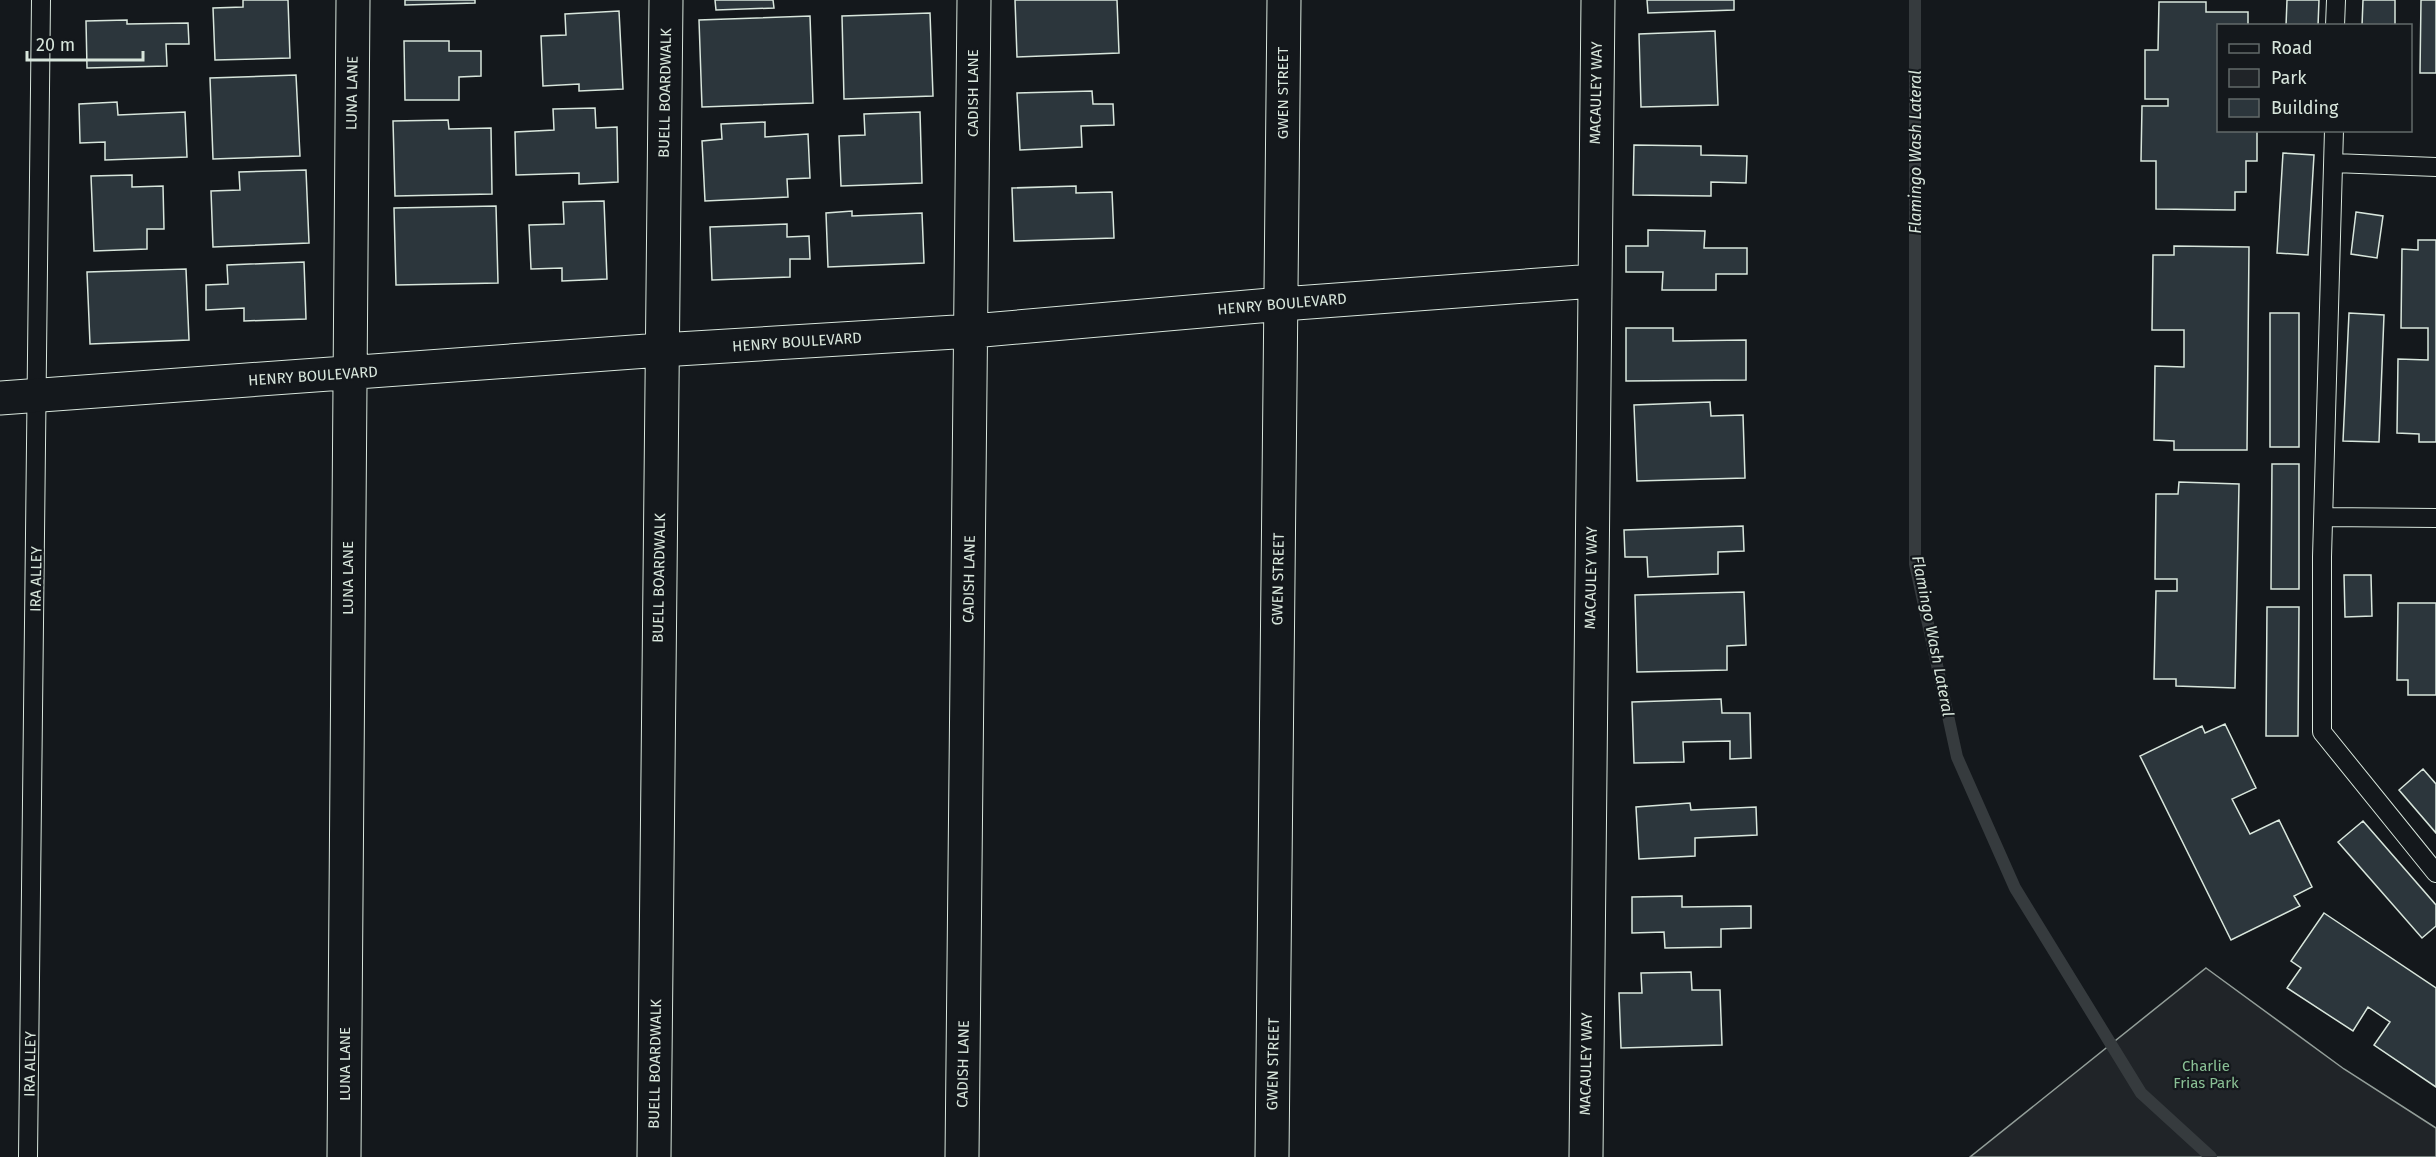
<svg xmlns="http://www.w3.org/2000/svg" width="2436" height="1157" viewBox="0 0 2436 1157" font-family="'Fira Sans',sans-serif">
<style>
.green{fill:#202428;stroke:#939e99;stroke-width:1.5}
.lines{fill:none;stroke-linecap:round;stroke-linejoin:round}
.stream{stroke:#363b3e;stroke-width:12}
.building{fill:#2c363c;stroke:#d8e6dc;stroke-width:1.5}
.service-casing{stroke:#d8e6dc;stroke-width:20}
.minor-casing{stroke:#d8e6dc;stroke-width:35}
.service{stroke:#14181c;stroke-width:18}
.minor{stroke:#14181c;stroke-width:33}
.labels{text-anchor:middle;dominant-baseline:central;stroke-width:4.5;stroke-linejoin:round;paint-order:stroke}
.street-label{font-size:15px;fill:#d8e6dc;stroke:#14181c}
.park-label{font-size:15px;fill:#8ac095;stroke:#14181c}
.water-label{font-size:16px;font-style:italic;fill:#d8e6dc;stroke:#14181c}
</style>
<rect width="100%" height="100%" fill="#14181c"/>
<path class="green" d="M2206 968 2344 1069 2436 1128V1157H1970Z"/>
<g class="lines">
<path class="stream" d="M1915 0V564L1957 757 2015 888 2141 1093 2211 1157"/>
</g>
<path class="building" d="M243 0H288L290 58 215 60 213 8 243 7Z
M405 0H475V3L405 5Z
M715 0H773L774 8 716 10Z
M1015 0H1117L1119 53 1017 57Z
M1647 0H1734V10L1648 13Z
M2287 0H2319L2318 26H2286Z
M2363 0H2395V26H2362Z
M2421 0H2436V73H2420Z
M2159 2H2206V12H2248V26H2218V130H2257V161H2246V192H2235V210L2156 209V161H2141L2142 106H2168V99H2145V50H2158Z
M619 11 623 89 579 91V84L543 86 541 36 566 35 565 14Z
M930 13 933 96 844 99 842 16Z
M810 16 813 103 702 107 699 20Z
M127 20V24L188 23 189 44H166L167 66 87 68 86 21Z
M1715 31 1718 105 1641 107 1639 34Z
M404 41H449V51H481V76L459 77V100H405Z
M296 75 300 156 213 159 210 78Z
M1092 91 1093 104H1113L1114 125 1081 126 1082 147 1020 150 1017 93Z
M117 102 118 115 185 112 187 157 105 160V142L80 143 79 104Z
M595 108 596 128 617 127 618 182 579 184V173L516 175 515 132 554 130 553 109Z
M920 112 922 183 841 186 839 136 865 135 864 114Z
M448 120 449 129 491 128 492 194 395 196 393 121Z
M765 122V137L808 134 810 178 787 179 788 197 705 201 702 141 722 139 721 124Z
M1634 145 1701 146V155L1747 156 1746 183 1711 182V196L1633 195Z
M2283 153 2314 155 2308 255 2277 253Z
M306 170 309 243 213 247 211 191 240 190 239 172Z
M132 175V187L163 186 164 229H147V249L94 251 91 176Z
M1076 186V193L1112 192 1114 238 1014 241 1012 188Z
M604 201 607 279 562 281V268L531 269 529 225 564 224 563 202Z
M496 206 498 283 396 285 394 208Z
M852 211V216L922 213 924 263 828 267 826 213Z
M2356 212 2383 216 2377 258 2351 254Z
M787 224V237L809 236 810 259H790V277L712 280 710 227Z
M1648 230 1705 231 1704 248H1747V274H1716V290H1662L1663 272H1626V246H1648Z
M2418 240H2436V442H2419V434L2397 433 2398 359 2428 360V328H2401L2402 249 2418 250Z
M2174 246 2249 247 2247 450H2174V441L2154 440 2155 366 2184 367V330H2152L2153 255H2174Z
M304 262 306 319 244 321V308L206 310V285L228 284 227 265Z
M186 269 189 340 90 344 87 272Z
M2270 313H2299V447H2270Z
M2349 313 2384 315 2379 442 2343 441Z
M1626 328H1673V341L1746 340V380L1626 381Z
M1710 402 1711 416 1743 415 1745 478 1637 481 1634 405Z
M2272 464H2299V589H2271Z
M2179 482 2239 484 2235 688 2176 686V679H2154L2156 591H2177V579H2155L2156 494H2178Z
M1743 526 1744 551 1718 552V574L1648 577 1647 557H1625L1624 530Z
M2344 575H2371L2372 616 2345 617Z
M1744 592 1746 645 1727 646V670L1637 672 1635 595Z
M2398 603H2436V695H2408V680H2397Z
M2267 607H2299L2298 736H2266Z
M1721 699 1722 713H1750L1751 758 1730 759V741L1683 742 1684 762 1634 763 1632 702Z
M2225 724 2256 788 2232 799 2250 834 2279 820 2312 887 2294 896 2300 906 2231 940 2140 756 2202 726 2205 733Z
M2423 769 2436 784V833L2399 790Z
M1690 803 1691 810 1756 807 1757 835 1695 838V856L1639 859 1636 807Z
M2363 821 2436 905V926L2422 938 2338 842Z
M1682 896V907L1751 906V928L1721 929V947L1665 948 1664 932 1632 933V897Z
M2324 913 2436 988V1087L2374 1045 2390 1022 2368 1007 2353 1031 2287 988 2301 968 2291 961Z
M1691 972 1692 990H1720L1722 1045 1621 1048 1619 993H1642L1641 973Z"/>
<g class="lines">
<g class="service-casing">
<path id="service" d="M2335 26 2336 0
M2334 130 2322 557V732L2436 873
M2334 163 2436 167
M2324 517 2436 518
M28 1157 41 0"/>
</g>
<g class="minor-casing">
<path id="minor" d="M0 398 661 350 972 331 1282 304 1594 281
M344 1157 353 0
M654 1157 666 0
M962 1157 974 0
M1272 1157 1284 0
M1586 1157 1598 0"/>
</g>
<use href="#service" class="service"/>
<use href="#minor" class="minor"/>
</g>
<g class="labels">
<g class="street-label">
<text transform="translate(352 93) rotate(-89)">LUNA LANE</text>
<text transform="translate(665 93) rotate(-89)">BUELL BOARDWALK</text>
<text transform="translate(973 93) rotate(-90)">CADISH LANE</text>
<text transform="translate(1283 93) rotate(-90)">GWEN STREET</text>
<text transform="translate(1596 93) rotate(-89)">MACAULEY WAY</text>
<text transform="translate(1282 304) rotate(-5)">HENRY BOULEVARD</text>
<text transform="translate(797 342) rotate(-4)">HENRY BOULEVARD</text>
<text transform="translate(313 376) rotate(-4)">HENRY BOULEVARD</text>
<text transform="translate(348 578) rotate(-90)">LUNA LANE</text>
<text transform="translate(659 578) rotate(-89)">BUELL BOARDWALK</text>
<text transform="translate(1591 578) rotate(-89)">MACAULEY WAY</text>
<text transform="translate(36 579) rotate(-89)">IRA ALLEY</text>
<text transform="translate(969 579) rotate(-89)">CADISH LANE</text>
<text transform="translate(1278 579) rotate(-89)">GWEN STREET</text>
<text transform="translate(30 1064) rotate(-89)">IRA ALLEY</text>
<text transform="translate(345 1064) rotate(-90)">LUNA LANE</text>
<text transform="translate(655 1064) rotate(-89)">BUELL BOARDWALK</text>
<text transform="translate(963 1064) rotate(-89)">CADISH LANE</text>
<text transform="translate(1273 1064) rotate(-89)">GWEN STREET</text>
<text transform="translate(1586 1064) rotate(-89)">MACAULEY WAY</text>
</g>
<g class="park-label">
<text x="2206" y="1066">Charlie<tspan x="2206" dy="17">Frias Park</tspan></text>
</g>
<g class="water-label">
<text transform="translate(1915 152) rotate(-90)">Flamingo Wash Lateral</text>
<text transform="translate(1933 636) rotate(79)">Flamingo Wash Lateral</text>
</g>
</g>
<rect x="2217" y="24" width="195" height="108" fill="#14181c" stroke="#626a69" stroke-width="1.5"/>
<rect x="2229" y="44" width="30" height="9" fill="#14181c" stroke="#626a69" stroke-width="1.5"/>
<text x="2271" y="54" font-size="18" fill="#d8e6dc">Road</text>
<rect x="2229" y="69" width="30" height="18" fill="#202428" stroke="#626a69" stroke-width="1.5"/>
<text x="2271" y="84" font-size="18" fill="#d8e6dc">Park</text>
<rect x="2229" y="99" width="30" height="18" fill="#2c363c" stroke="#626a69" stroke-width="1.5"/>
<text x="2271" y="114" font-size="18" fill="#d8e6dc">Building</text>
<path d="M27 51v9h116v-9" fill="none" stroke="#d8e6dc" stroke-width="3"/>
<text x="36" y="51" font-size="18" fill="#d8e6dc" stroke="#14181c" stroke-width="4.5" paint-order="stroke">20 m</text>
</svg>
